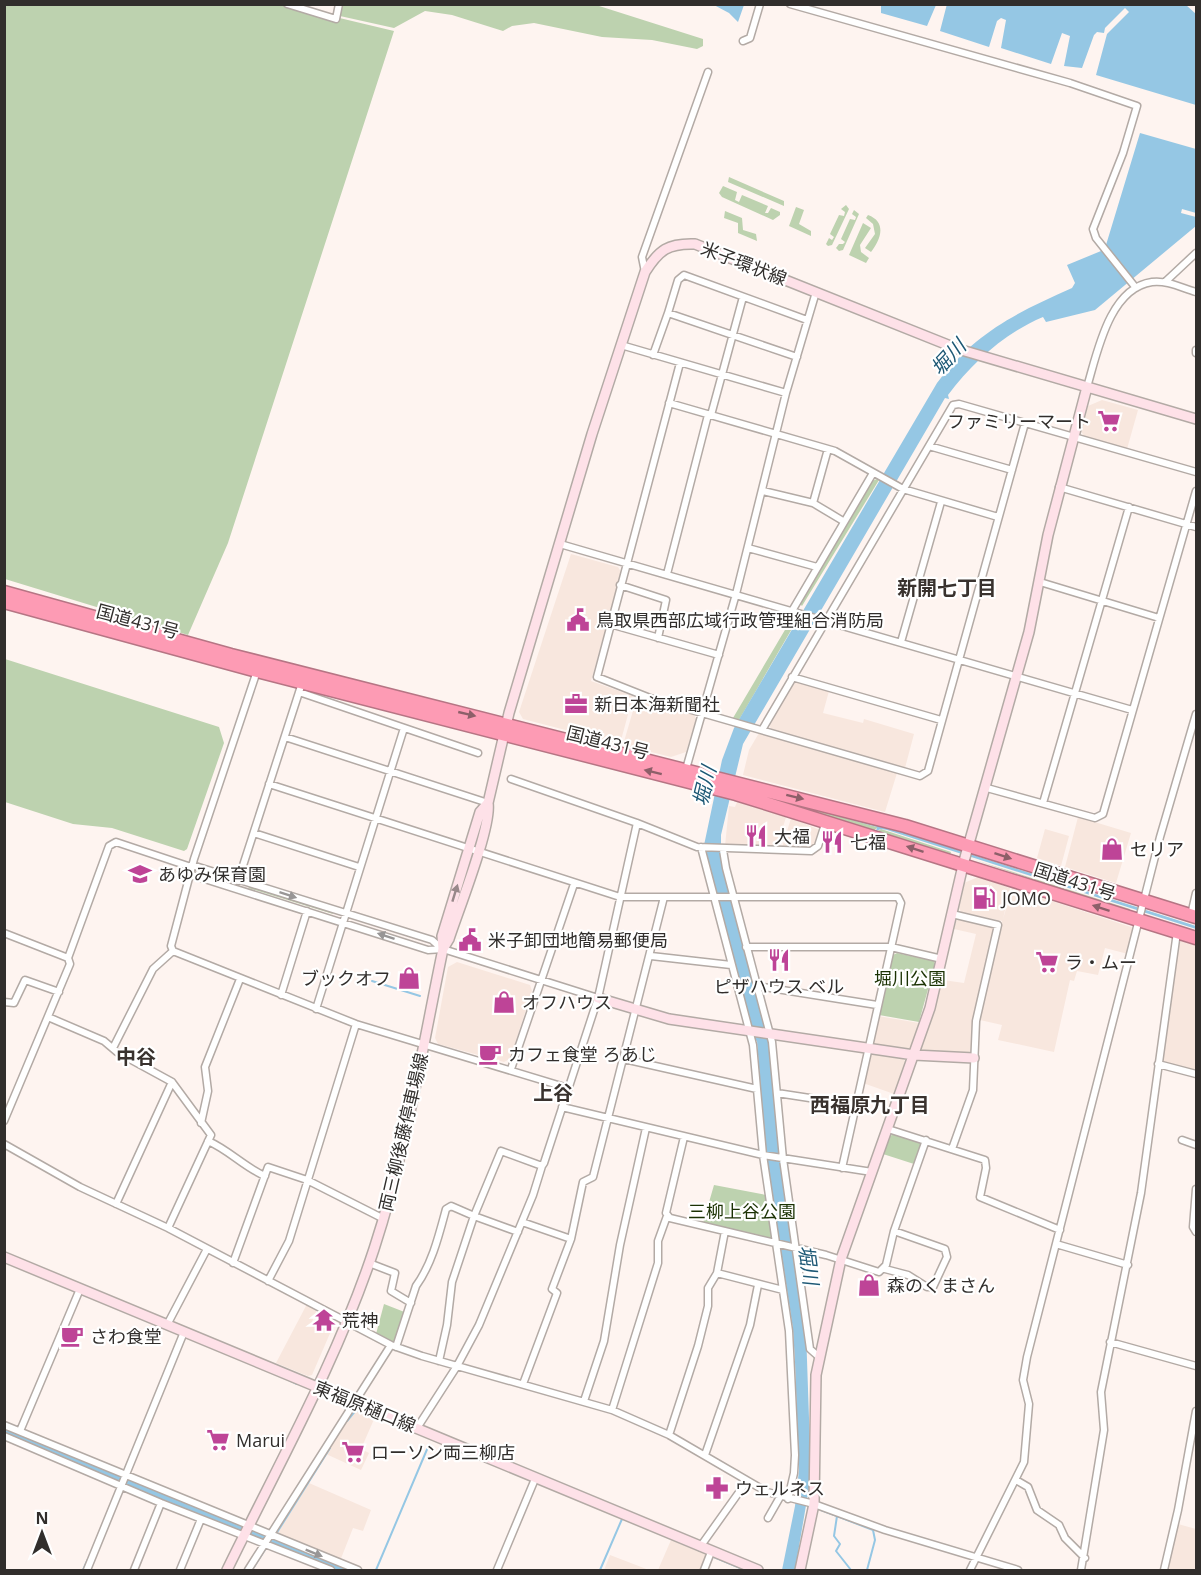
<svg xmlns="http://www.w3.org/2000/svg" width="1201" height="1575" viewBox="0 0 1201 1575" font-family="'Open Sans','Noto Sans JP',sans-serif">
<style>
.built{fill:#f8e7de}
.green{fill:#bdd2af}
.water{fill:#95c7e4}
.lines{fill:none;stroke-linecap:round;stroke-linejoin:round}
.stream{stroke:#95c7e4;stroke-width:2}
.river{stroke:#95c7e4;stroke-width:14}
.street-casing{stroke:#b3aaa5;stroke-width:9}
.secondary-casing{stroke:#b3aaa5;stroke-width:12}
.highway-casing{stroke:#b67584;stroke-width:15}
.street{stroke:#fff;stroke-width:6}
.secondary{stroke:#fee1e8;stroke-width:9}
.highway{stroke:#fd9bb4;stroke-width:12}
.oneway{fill:#8d5f69}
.oneway2{fill:#98888a}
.oneway3{fill:#989696}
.labels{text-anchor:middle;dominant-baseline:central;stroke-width:4.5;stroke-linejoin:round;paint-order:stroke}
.street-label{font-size:18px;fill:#312e2c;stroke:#fff}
.poi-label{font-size:18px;fill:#312e2c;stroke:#fff;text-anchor:start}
.park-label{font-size:18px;fill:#1b3203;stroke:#fff}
.water-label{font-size:20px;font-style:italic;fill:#1d5875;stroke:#fff}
.neighbourhood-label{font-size:20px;font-weight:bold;fill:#39322e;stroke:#fff}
</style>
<rect width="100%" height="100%" fill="#fef4f0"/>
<path class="built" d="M1102 400 1138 410 1127 449 1084 436 1081 431 1088 406Z
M571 554 618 567 621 572 591 681 633 696 620 744 523 719 519 712Z
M797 682 829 691 823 713 863 723 864 719 914 734 905 768 771 729 769 724 793 684Z
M637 697 694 714 696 719 686 752 671 757 623 745Z
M759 733 897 773 885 812 743 775 749 750Z
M737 802 786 817 777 848 725 846 729 806 735 807Z
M1078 817 1131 833 1116 883 1065 867Z
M791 818 820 830 815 845 811 848H782Z
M1045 829 1069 836 1061 866 1037 858Z
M978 877 1010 888 1003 919 1012 888 1134 928 1128 954 1105 948 1098 975 1077 971 1074 981 1070 980 1054 1052 998 1040 1002 1025 980 1020 1002 921 961 912 959 908 964 883Z
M960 919 991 926 994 930 972 1024 971 1050 968 1054 923 1052 921 1049 943 980 964 983 976 934 954 929 956 921Z
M1178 940 1196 946V1072L1162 1062Z
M457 962 530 985 532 991 510 1059 504 1062 438 1044 435 1038 448 967Z
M878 1016 919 1023 911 1047 907 1049 875 1045 873 1042Z
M873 1054 903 1059 906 1062 894 1094 863 1083 869 1057Z
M307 1304 317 1309 312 1322 331 1331 312 1375 308 1376 276 1363Z
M356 1408 375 1417 361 1449 369 1453 361 1470 326 1454Z
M309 1483 371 1510 363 1531 353 1528 340 1561 276 1534Z
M1178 1524 1196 1529V1570H1165Z
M671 1540 707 1555 701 1570H658Z
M610 1555 649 1570H604Z"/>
<path class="green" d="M342 4 596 5 703 39V46L697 49 652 40 602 37 534 23 512 26 503 31 452 15 425 11 394 28 340 16Z
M4 5H285L394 31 228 543 188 635 5 579Z
M729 177 784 201V206L728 182Z
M723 186 737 192 735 200 739 202 742 195 768 206 765 213H768L771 208 780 212V215L773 220 722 197 719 193Z
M846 205 849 209 832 245 828 246 826 244 829 238 832 240 834 237 830 234 839 215 844 216 845 212 841 209Z
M796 207 804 210 799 224 811 231V236L789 226Z
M854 210 859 214 843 250 839 251 836 248 839 244H843L845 242 841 239 850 219 855 220 856 217 852 214Z
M725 211 742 218 743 230 756 234 757 241 738 233V223L724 218Z
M868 215C887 222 881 239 871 252L865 248 875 234 873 224 866 218Z
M863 223 871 228 860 245 861 252 869 258 866 263 849 255Z
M877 479 879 480 802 606 800 604 872 481Z
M792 618 797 620 739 720 733 718Z
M5 659 219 727 224 743 187 849 184 851 112 828 73 824 5 802Z
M738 788 877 827V828L873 831Z
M881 829 951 852 950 855 876 832Z
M975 860 1130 909 1129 912Z
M251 886 332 912 333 914 248 888Z
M897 953 934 961 935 964 919 1022 879 1015 893 955Z
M894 1134 919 1141 921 1145 914 1164 883 1154 890 1136Z
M714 1185 766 1195 772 1236 770 1238 703 1223Z
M384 1304 407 1313 395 1344 376 1334Z"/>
<path class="water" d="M947 4 1186 5 1196 14V105L1096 75 1107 34 1129 12 1125 8 1105 28 1104 33 1097 32 1094 35 1082 68 1064 66 1070 36 1062 33 1051 64 1001 48 1006 20 1001 18 997 21 989 47 940 31Z
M714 5H744L738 22 729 13Z
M881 5V4L936 5 927 26 881 13Z
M1140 133 1196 149V213L1182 209 1181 213 1196 217V226L1095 310 1046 322 1043 317C1005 333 973 362 948 395L949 399 945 398 743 744 721 835V854L738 928 770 1042 781 1166 806 1331 811 1476 795 1570H782L795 1506 799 1470 795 1362 793 1329 765 1147 757 1041 753 1039 703 850 722 760 734 728 937 383C976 332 1016 313 1072 288L1075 283 1067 265 1101 251 1106 245Z
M784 801 889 828 1196 926V929L887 830 881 829 876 831 877 827Z"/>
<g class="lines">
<path class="stream" d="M372 981 420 996
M289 1380 297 1384
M347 1421 356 1410 375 1416
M124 1471 136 1443
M821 1510 873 1530 875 1540 867 1570
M837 1516 834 1536 840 1544 836 1551 851 1570
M276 1534 330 1448
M714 1557 745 1570
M83 1570 88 1559
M252 1570 266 1548
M376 1570 428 1447
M600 1570 622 1519"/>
<path class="river" d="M4 1431 344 1570"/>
<g class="street-casing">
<path id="street" d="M287 4 336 19 339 4
M790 4 1070 83 1137 106 1123 153 1093 229 1096 238 1136 288
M743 41 750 38 760 4
M645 272 642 257 708 72
M1165 282 1196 253
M668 313 678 280 684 275 807 320
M621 345 786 393
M1196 353V350
M653 355 668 313 797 357
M680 363 597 677 650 698 920 776 928 771 1025 423
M1087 387C1097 354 1109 288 1152 282 1167 280 1182 288 1196 292
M669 403 835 451 903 489 998 517
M711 415 743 297
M929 446 1012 470
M1059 487 1196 527
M763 491 813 503 843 521
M813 503 828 449
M560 544 1132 710
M748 548 817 567
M667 574 708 415
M1040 582 1159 618
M620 585 666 600 658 638
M792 611 873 473
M610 624 719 655
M901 642 941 502
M257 671 194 859 171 946 173 951 356 1024 568 1088
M792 677 941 720
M299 692 478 753
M762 730 953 405 959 404 1196 472
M285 737 488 803
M686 769 736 594 786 393 816 292
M511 779 637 823
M269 784 620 897H898L901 903 842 1168
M987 788 1095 818 1103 814 1196 491
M1043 803 1129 507
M254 833 359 867
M701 847 753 1045 763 1155 789 1331 795 1455 794 1473 788 1499
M723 850 726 868 772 1042 783 1159 810 1349 819 1357
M192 865 432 940 442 949
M189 874 428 950 443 949 598 998
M238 881 302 683
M1191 915 1196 893
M4 933 68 958 109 846 116 842 191 867
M746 947H891L942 959
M651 956 731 965
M757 986 877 1005
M281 995 307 911
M4 1002 14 1003 25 980 59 992
M316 1009 404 728
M48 1017 104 1041 117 1052 172 1082 211 1135 168 1228
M113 1048 153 969 173 951
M624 1059 757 1089
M1158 1064 1196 1074
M511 1069 574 884
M777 1093 855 1105
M562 1107 763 1155 872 1172
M4 1121 70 964 68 958
M201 1123 208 1091 205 1067 240 979
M888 1129 985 1160 986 1168 980 1197 1060 1230
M684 1137 666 1213 670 1218 826 1255 879 1272 886 1265 894 1231 926 1140
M1182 1140 1196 1145
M208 1141C229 1150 244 1167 265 1176
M4 1144 80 1187 168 1228 391 1345 422 1356 612 1410 669 1435 767 1492 814 1504 885 1530 1018 1570
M952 1149 973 1090 976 1021 998 925 952 914
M1196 1189 1193 1227 1196 1232
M116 1204 172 1082
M522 1222 571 1239 583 1182 593 1177 664 897
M725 1231 717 1273 783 1290
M1056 1244 1128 1265
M233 1263 268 1167 307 1180 384 1219
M369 1263 395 1273 391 1291 411 1303
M885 1269 908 1275 927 1287H933L947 1257 945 1249 894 1231
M268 1281 289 1241 356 1024
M167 1325 207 1249
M1110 1342 1196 1366
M396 1347 416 1286C432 1264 439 1235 446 1209L451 1206 474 1216 501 1151 542 1166 544 1163 598 998 637 823 697 847 811 851 818 846 826 821
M439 1361 447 1325 452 1282 474 1216 518 1232
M523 1384 557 1293 552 1289 571 1239
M584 1401 604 1341 620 1245 646 1128
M612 1410 658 1263V1241L667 1216
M4 1425 358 1570
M417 1428 457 1366 479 1325 533 1195 542 1166
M20 1431 80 1289
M669 1435 698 1346 708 1306V1288L717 1273
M4 1436 161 1503 331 1570
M705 1455 750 1325 758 1285
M1016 1480 1028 1487 1037 1510 1059 1525 1065 1538 1085 1558
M768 1518 780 1497
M700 1547 747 1481
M87 1570 184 1332
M134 1570 161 1503
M180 1570 201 1519
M248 1570 391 1345
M497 1570 535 1479
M704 1570 711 1552
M970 1570 1024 1462 1029 1404 1023 1380 1027 1357 1160 837 1196 714
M1081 1570 1104 1430 1101 1392 1141 1193 1177 932
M1164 1570 1178 1510 1196 1411"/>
</g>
<g class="secondary-casing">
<path id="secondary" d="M443 949 449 939C458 911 492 826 488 803
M598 998 669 1019 914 1055 974 1058
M4 1257 758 1570
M227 1570C278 1465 337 1361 374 1249 406 1151 422 1050 443 949L442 936 480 812 488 803 509 713 592 434 645 272C659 250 668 243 695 244L958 349 1196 419
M800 1570 814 1504 816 1375 841 1259 930 1008 964 861 1029 632 1048 535 1087 387"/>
</g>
<g class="highway-casing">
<path id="highway" d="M4 592 231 655 905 826 1196 917
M4 602 257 671 736 794 1196 938"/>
</g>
<use href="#street" class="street"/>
<use href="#secondary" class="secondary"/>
<use href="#highway" class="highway"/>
</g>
<defs><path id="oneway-solid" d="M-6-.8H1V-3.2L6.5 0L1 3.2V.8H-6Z" transform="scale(1.5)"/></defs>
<g class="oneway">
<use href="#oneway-solid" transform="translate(467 714) rotate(13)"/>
<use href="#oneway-solid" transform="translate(653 772) rotate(-166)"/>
<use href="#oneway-solid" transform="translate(795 797) rotate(14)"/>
<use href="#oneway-solid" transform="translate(915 849) rotate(-162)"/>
<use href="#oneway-solid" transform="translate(1003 856) rotate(18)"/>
<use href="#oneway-solid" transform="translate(1101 908) rotate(-162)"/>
</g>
<use class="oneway2" href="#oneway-solid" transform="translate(455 893) rotate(-73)"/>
<g class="oneway3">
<use href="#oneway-solid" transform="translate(288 895) rotate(18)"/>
<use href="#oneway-solid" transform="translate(386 936) rotate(-162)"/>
<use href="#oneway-solid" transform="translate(314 1553) rotate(22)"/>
</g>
<defs>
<g id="supermarket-bare" transform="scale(1.8)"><path d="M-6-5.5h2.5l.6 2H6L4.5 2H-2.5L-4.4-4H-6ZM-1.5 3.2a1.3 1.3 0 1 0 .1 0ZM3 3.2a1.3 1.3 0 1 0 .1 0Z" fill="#be4497" stroke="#fff" stroke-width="2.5" paint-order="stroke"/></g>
<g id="civic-bare" transform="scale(1.8)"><path d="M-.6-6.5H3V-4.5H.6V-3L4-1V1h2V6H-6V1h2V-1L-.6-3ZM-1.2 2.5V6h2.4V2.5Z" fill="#be4497" stroke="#fff" stroke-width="2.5" paint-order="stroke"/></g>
<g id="office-bare" transform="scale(1.8)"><path d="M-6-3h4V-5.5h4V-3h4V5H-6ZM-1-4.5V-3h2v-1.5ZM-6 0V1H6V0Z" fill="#be4497" stroke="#fff" stroke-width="2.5" paint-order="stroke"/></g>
<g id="restaurant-bare" transform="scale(1.8)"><path d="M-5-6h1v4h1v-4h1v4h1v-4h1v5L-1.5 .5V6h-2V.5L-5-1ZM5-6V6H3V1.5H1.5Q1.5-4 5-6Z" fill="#be4497" stroke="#fff" stroke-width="2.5" paint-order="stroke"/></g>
<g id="shop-bare" transform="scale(1.8)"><path d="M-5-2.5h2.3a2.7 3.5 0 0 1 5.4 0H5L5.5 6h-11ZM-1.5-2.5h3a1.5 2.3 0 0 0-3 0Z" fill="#be4497" stroke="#fff" stroke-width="2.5" paint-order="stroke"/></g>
<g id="school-bare" transform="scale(1.8)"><path d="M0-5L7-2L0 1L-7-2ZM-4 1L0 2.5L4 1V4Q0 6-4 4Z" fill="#be4497" stroke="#fff" stroke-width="2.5" paint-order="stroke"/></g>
<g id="fuel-bare" transform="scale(1.8)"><path d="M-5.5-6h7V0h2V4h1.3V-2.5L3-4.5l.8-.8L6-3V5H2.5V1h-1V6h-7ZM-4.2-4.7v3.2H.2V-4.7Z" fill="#be4497" stroke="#fff" stroke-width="2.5" paint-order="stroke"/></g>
<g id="cafe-bare" transform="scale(1.8)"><path d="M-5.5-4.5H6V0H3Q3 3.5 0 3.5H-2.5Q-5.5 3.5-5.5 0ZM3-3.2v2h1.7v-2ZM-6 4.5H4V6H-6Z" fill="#be4497" stroke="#fff" stroke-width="2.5" paint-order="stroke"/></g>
<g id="temple-bare" transform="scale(1.8)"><path d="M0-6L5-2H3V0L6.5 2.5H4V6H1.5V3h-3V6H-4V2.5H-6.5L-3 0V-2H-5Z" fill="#be4497" stroke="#fff" stroke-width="2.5" paint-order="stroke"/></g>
<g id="pharmacy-bare" transform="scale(1.8)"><path d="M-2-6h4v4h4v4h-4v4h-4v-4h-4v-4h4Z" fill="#be4497" stroke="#fff" stroke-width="2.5" paint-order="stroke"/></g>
</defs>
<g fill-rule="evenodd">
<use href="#supermarket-bare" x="1109" y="421"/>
<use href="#civic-bare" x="578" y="620"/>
<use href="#office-bare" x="576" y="704"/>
<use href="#restaurant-bare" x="756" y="836"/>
<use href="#restaurant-bare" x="832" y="842"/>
<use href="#shop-bare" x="1112" y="849"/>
<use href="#school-bare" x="140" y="874"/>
<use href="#fuel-bare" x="984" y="898"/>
<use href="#civic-bare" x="470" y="940"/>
<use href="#restaurant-bare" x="779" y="960"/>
<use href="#supermarket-bare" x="1047" y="962"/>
<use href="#shop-bare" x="409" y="978"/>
<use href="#shop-bare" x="504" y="1002"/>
<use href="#cafe-bare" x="490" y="1054"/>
<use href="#shop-bare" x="869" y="1285"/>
<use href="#temple-bare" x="324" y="1320"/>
<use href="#cafe-bare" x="72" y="1336"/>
<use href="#supermarket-bare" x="218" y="1440"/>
<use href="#supermarket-bare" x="353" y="1452"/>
<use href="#pharmacy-bare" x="717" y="1488"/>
</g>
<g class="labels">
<g class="street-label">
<text transform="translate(744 263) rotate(21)">米子環状線</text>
<text transform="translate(138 621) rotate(15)">国道431号</text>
<text transform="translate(608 742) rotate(14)">国道431号</text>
<text transform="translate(1075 881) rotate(18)">国道431号</text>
<text transform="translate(403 1132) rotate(-77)">両三柳後藤停車場線</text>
<text transform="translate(365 1406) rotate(22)">東福原樋口線</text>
</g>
<g class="poi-label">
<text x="1091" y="421" text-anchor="end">ファミリーマート</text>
<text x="596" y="620">鳥取県西部広域行政管理組合消防局</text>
<text x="594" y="704">新日本海新聞社</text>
<text x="774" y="836">大福</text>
<text x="850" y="842">七福</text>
<text x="1130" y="849">セリア</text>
<text x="158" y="874">あゆみ保育園</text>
<text x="1002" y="898">JOMO</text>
<text x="488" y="940">米子卸団地簡易郵便局</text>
<text x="1065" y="962">ラ・ムー</text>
<text x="391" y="978" text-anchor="end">ブックオフ</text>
<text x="779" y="986" text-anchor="middle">ピザハウス ベル</text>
<text x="522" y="1002">オフハウス</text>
<text x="508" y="1054">カフェ食堂 ろあじ</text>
<text x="887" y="1285">森のくまさん</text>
<text x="342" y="1320">荒神</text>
<text x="90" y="1336">さわ食堂</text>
<text x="236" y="1440">Marui</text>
<text x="371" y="1452">ローソン両三柳店</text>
<text x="735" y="1488">ウェルネス</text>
</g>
<g class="park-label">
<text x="910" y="978">堀川公園</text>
<text x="742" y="1211">三柳上谷公園</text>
</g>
<g class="water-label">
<text transform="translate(948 357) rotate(-47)">堀川</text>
<text transform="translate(704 786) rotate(-76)">堀川</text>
<text transform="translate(809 1265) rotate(82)">堀川</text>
</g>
<g class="neighbourhood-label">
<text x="947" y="587">新開七丁目</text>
<text x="136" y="1056">中谷</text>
<text x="553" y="1092">上谷</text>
<text x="870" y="1104">西福原九丁目</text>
</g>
</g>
<rect width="1201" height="1575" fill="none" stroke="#312e2c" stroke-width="12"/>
<g transform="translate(42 1533)" stroke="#ffffff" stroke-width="4.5" paint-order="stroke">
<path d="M0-4.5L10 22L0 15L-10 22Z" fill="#312e2c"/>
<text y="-9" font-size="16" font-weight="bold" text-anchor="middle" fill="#312e2c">N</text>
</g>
</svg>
